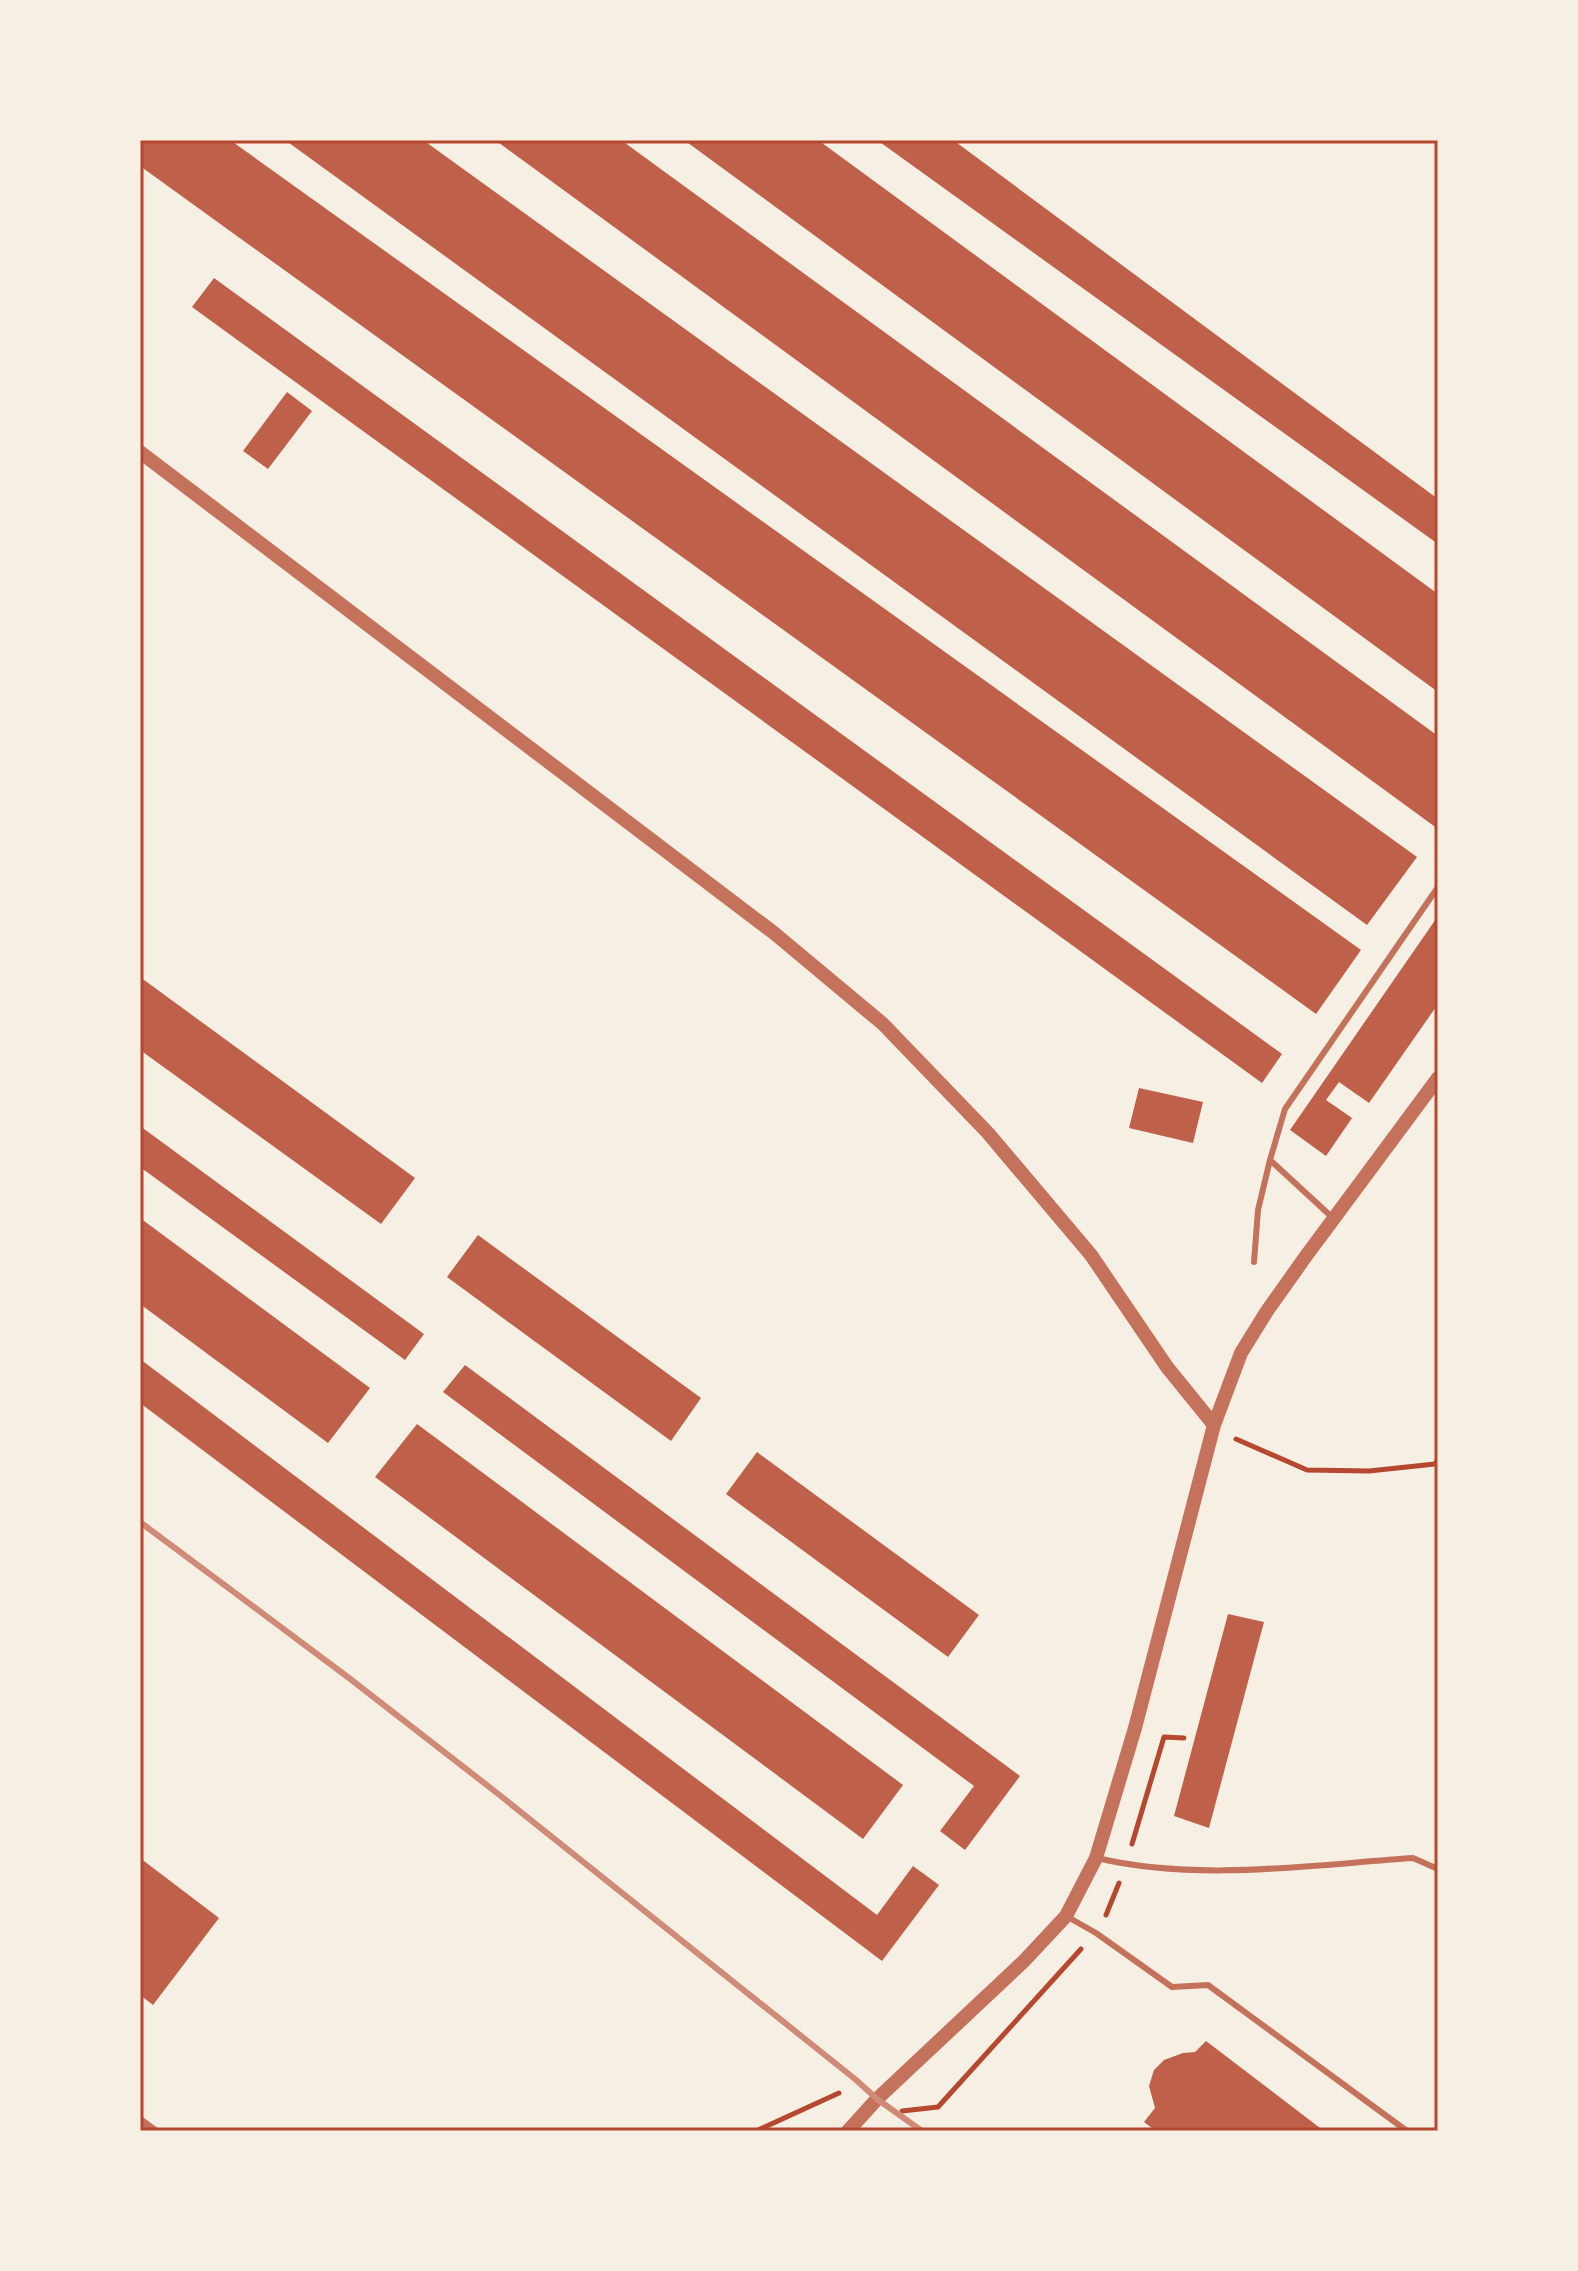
<svg xmlns="http://www.w3.org/2000/svg" width="1578" height="2271" viewBox="0 0 1578 2271" font-family="'Crimson Pro',serif">
<style>
.building{fill:#bf614a}
.lines{fill:none;stroke-linecap:round;stroke-linejoin:round}
.path{stroke:#b5482f;stroke-width:5}
.service{stroke:#c5725c;stroke-width:6}
.minor{stroke:#c5725c;stroke-width:8}
.tertiary{stroke:#c5725c;stroke-width:14}
.rail{stroke:#cf8b77;stroke-width:6}
.neatline{fill:none;stroke:#b5482f;stroke-width:3}
</style>
<rect width="100%" height="100%" fill="#f6efe4"/>
<path class="building" d="M140 140H230L1361 950 1316 1014 140 166Z
M285 140H423L1417 857 1367 925Z
M495 140H621L1438 736V829Z
M684 140H818L1438 594V692Z
M877 140H953L1438 499V544Z
M214 278 1282 1054 1262 1083 192 307Z
M287 392 312 411 268 469 243 451Z
M1438 916V1004L1369 1103 1339 1082 1326 1100 1352 1118 1326 1156 1290 1130Z
M140 977 415 1178 381 1224 140 1050Z
M1139 1088 1203 1102 1193 1143 1129 1128Z
M140 1126 424 1334 405 1360 140 1167Z
M140 1218 370 1388 328 1443 140 1304Z
M478 1235 701 1398 671 1441 447 1277Z
M140 1359 877 1915 913 1866 939 1885 882 1961 140 1403Z
M465 1365 1020 1776 965 1850 940 1831 974 1786 443 1392Z
M417 1424 903 1785 863 1839 375 1477Z
M757 1452 979 1615 948 1657 726 1494Z
M1228 1614 1264 1622 1209 1828 1174 1816Z
M140 1858 219 1918 153 2005 140 1995Z
M1206 2041 1324 2131H1156L1144 2122 1155 2108 1149 2086 1154 2070 1164 2060 1183 2053 1195 2052Z"/>
<g class="lines">
<path class="path" d="M1236 1439 1307 1470 1369 1471 1435 1464 1438 1459
M1132 1844 1164 1737 1184 1738
M1106 1915 1119 1883
M902 2111 938 2107 1081 1949
M756 2131 839 2093"/>
<path class="service" d="M1270 1160 1334 1219
M1254 1262 1258 1210 1270 1160 1285 1109 1438 887
M1097 1858C1198 1882 1310 1865 1413 1858L1438 1869
M1066 1916 1096 1933 1172 1987 1208 1985 1407 2131"/>
<path class="minor" d="M140 2120 155 2131"/>
<path class="tertiary" d="M140 452 774 933 883 1024 988 1133 1091 1255 1167 1367 1214 1425
M848 2131 877 2099 1024 1961 1066 1916 1096 1858 1135 1728 1214 1425 1241 1353 1267 1311 1306 1256 1438 1078"/>
<path class="rail" d="M140 1522 349 1678 497 1793 855 2079 877 2099 922 2131"/>
</g>
<rect width="1578" height="2271" fill="none" stroke="#f6efe4" stroke-width="284"/>
<rect x="142" y="142" width="1294" height="1987" class="neatline"/>
</svg>
